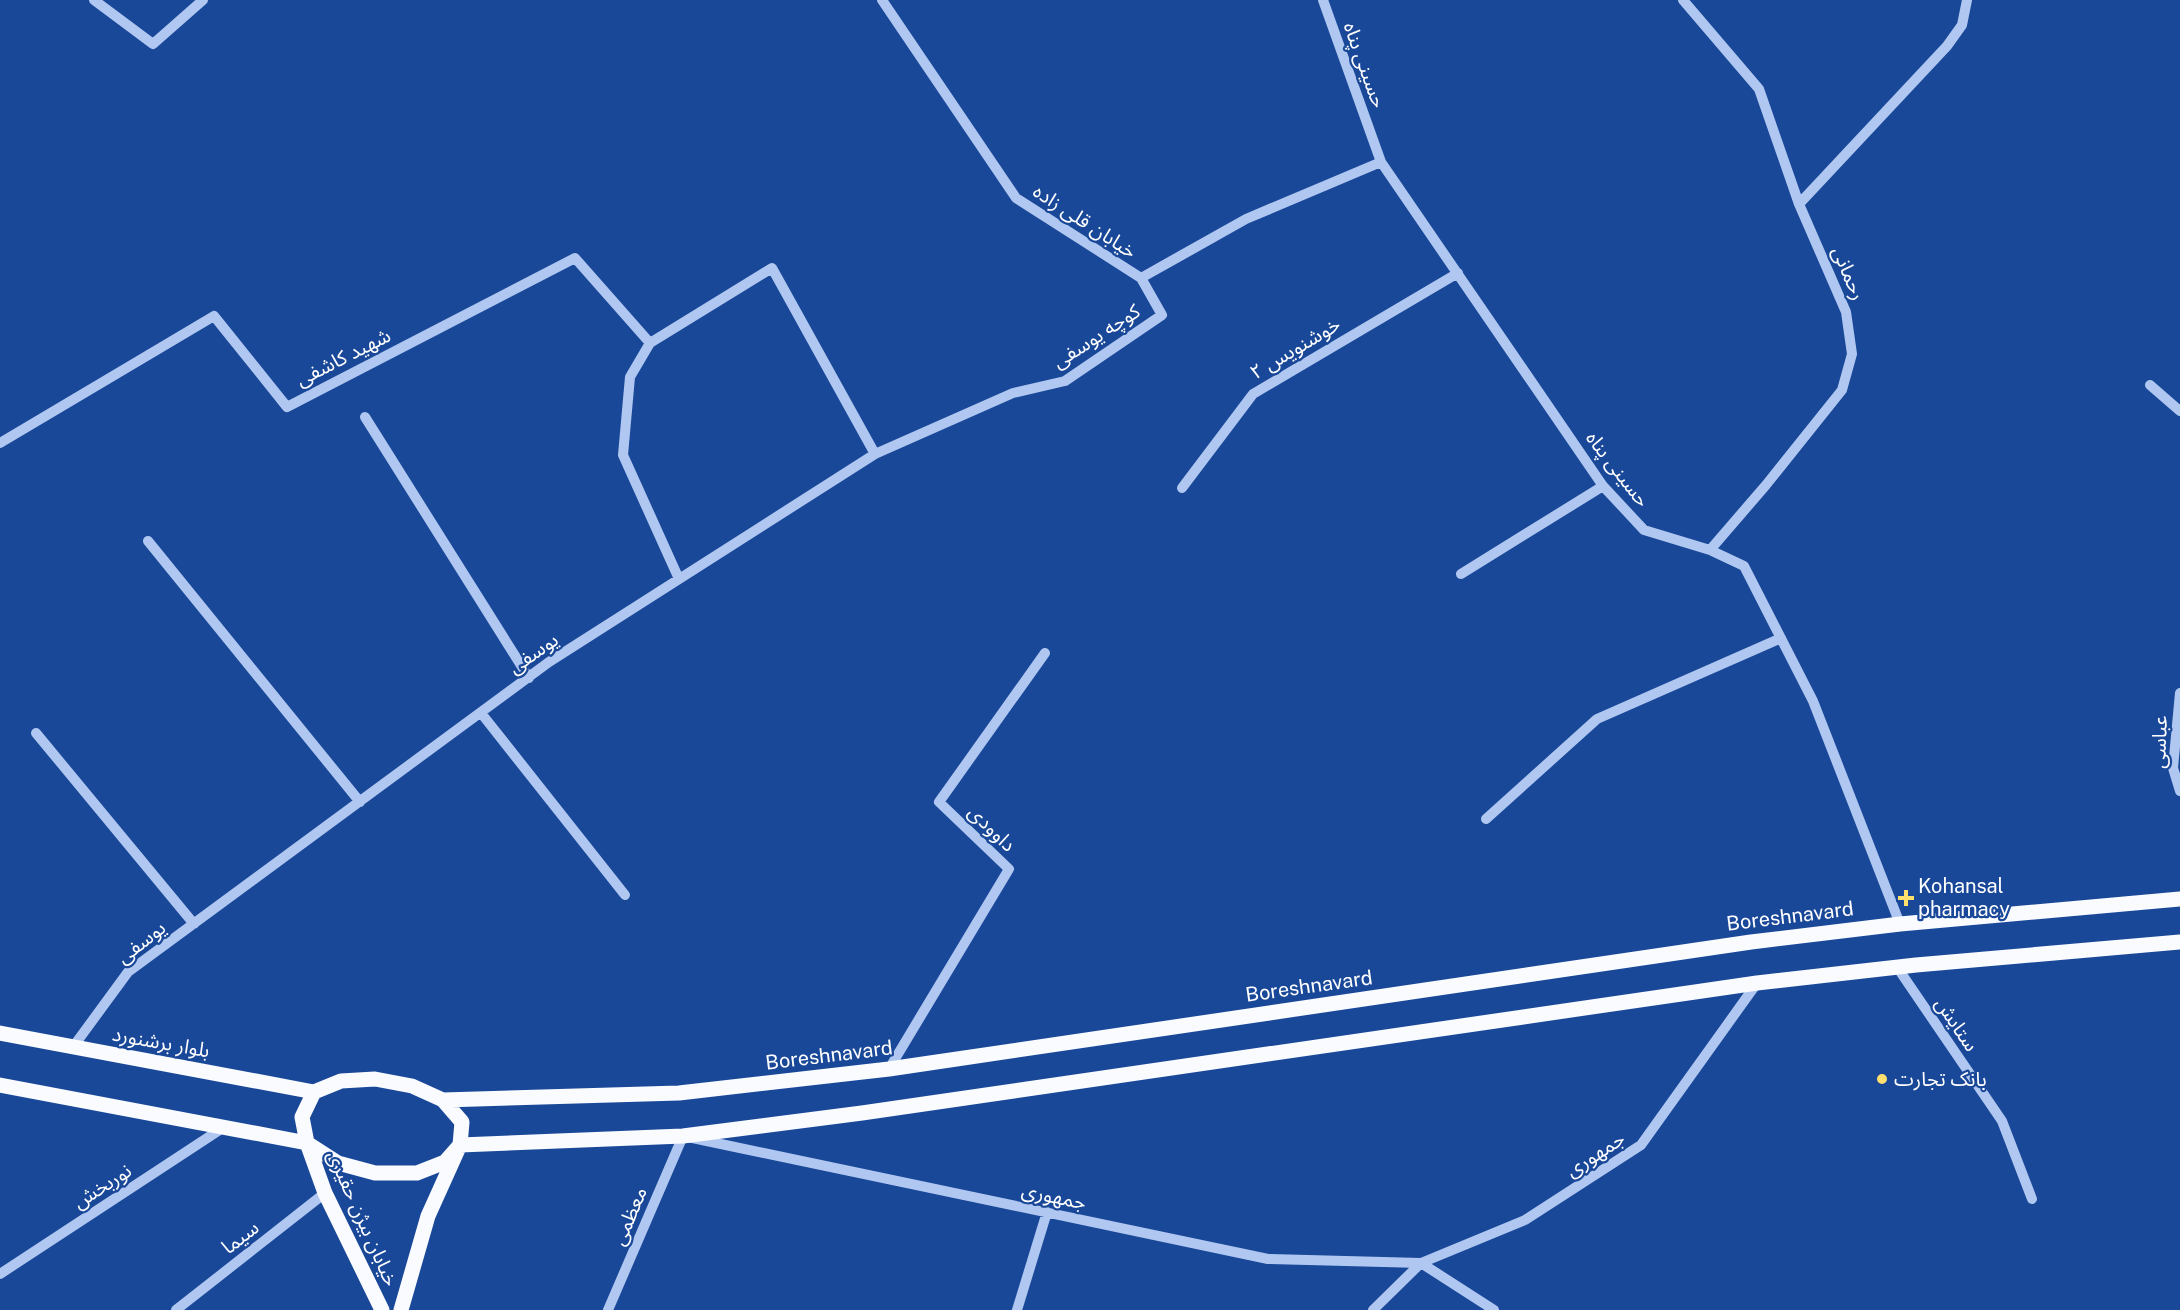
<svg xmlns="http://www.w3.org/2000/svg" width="2180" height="1310" viewBox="0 0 2180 1310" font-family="'Public Sans','Noto Sans Arabic',sans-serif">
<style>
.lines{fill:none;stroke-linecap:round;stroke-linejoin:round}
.minor{stroke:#b0c8f1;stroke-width:10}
.major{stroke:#f9fbff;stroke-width:15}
.poi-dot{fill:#ffe06f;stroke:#1a4899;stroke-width:2}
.labels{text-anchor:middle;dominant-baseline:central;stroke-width:4.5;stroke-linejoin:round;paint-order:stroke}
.street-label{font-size:20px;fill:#fff;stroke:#1a4899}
.poi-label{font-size:20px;fill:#fff;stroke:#1a4899;text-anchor:start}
</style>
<rect width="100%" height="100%" fill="#1a4899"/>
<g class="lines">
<path class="minor" d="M94 0 153 44 203 0
M1323 0 1381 162 1603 486 1644 530 1710 550 1744 566 1813 701 1900 924
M1683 0 1759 89 1799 204 1846 312 1852 354 1842 390 1766 485 1710 550
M1799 204 1947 46 1962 25 1967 0
M1141 278 1246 219 1381 162
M2150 385 2180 411
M365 417 529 678
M0 443 214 316 287 407 575 258 650 343
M875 454 1013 393 1065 381 1162 315 1141 278 1016 198 882 0
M1182 488 1253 394 1458 273
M148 541 360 802
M1461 574 1603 486
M2180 693 2173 768 2180 791
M481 713 625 895
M36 733 194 924
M1486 819 1597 719 1781 638
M1897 967 2002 1121 2032 1199
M73 1047 128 972 549 662 875 454 772 268 650 343 630 377 623 455 679 579
M889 1069 1009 869 939 802 1045 653
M1421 1263 1494 1310
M0 1274 224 1127
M176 1310 325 1193
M608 1310 683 1136 1268 1259 1421 1263 1525 1220 1641 1145 1757 983
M1017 1310 1047 1212
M1373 1310 1421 1263"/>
<path class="major" d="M0 1033 314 1092
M0 1085 307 1143 338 1163 375 1173H417L445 1162 460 1145 462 1122 443 1100 412 1086 375 1079 341 1081 314 1092 302 1117 307 1143 325 1193 382 1310
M443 1100 679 1093 889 1069 1751 942 1900 924 2180 899
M401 1310 428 1216 460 1145 683 1136 862 1113 1757 983 1916 965 2180 942"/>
</g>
<g class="poi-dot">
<path d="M1903 889h6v6h6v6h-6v6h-6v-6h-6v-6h6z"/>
<circle cx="1882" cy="1079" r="6"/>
</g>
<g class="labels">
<g class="street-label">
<text transform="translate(1365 65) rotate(70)">حسینی پناه</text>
<text transform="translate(1085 221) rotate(33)">خیابان قلی زاده</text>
<text transform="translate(1849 273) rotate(67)">رحمانی</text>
<text transform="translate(1096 336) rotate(-33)">کوچه یوسفی</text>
<text transform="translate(1295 348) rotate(-31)">خوشنویس ۲</text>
<text transform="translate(343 357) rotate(-27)">شهید کاشفی</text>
<text transform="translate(1618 469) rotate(52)">حسینی پناه</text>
<text transform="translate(533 653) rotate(-35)">یوسفی</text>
<text transform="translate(2159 742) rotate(-88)">عباسی</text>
<text transform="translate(992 828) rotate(44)">داوودی</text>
<text transform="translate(1790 916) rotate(-7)">Boreshnavard</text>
<text transform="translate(141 942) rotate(-38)">یوسفی</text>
<text transform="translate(1309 986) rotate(-8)">Boreshnavard</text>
<text transform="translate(1957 1024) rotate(56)">ستایش</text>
<text transform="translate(161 1042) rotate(10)">بلوار برشنورد</text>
<text transform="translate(829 1055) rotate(-7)">Boreshnavard</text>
<text transform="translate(1595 1154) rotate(-33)">جمهوری</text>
<text transform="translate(102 1186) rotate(-33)">نوربخش</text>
<text transform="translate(1054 1196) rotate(12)">جمهوری</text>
<text transform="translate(629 1216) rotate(-67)">معظمی</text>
<text transform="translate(363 1218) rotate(66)">خیابان بیژن حقیری</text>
<text transform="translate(240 1237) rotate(-38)">سیما</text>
</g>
<g class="poi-label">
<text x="1918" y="886">Kohansal<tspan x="1918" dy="23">pharmacy</tspan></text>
<text x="1894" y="1079">بانک تجارت</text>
</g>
</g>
</svg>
